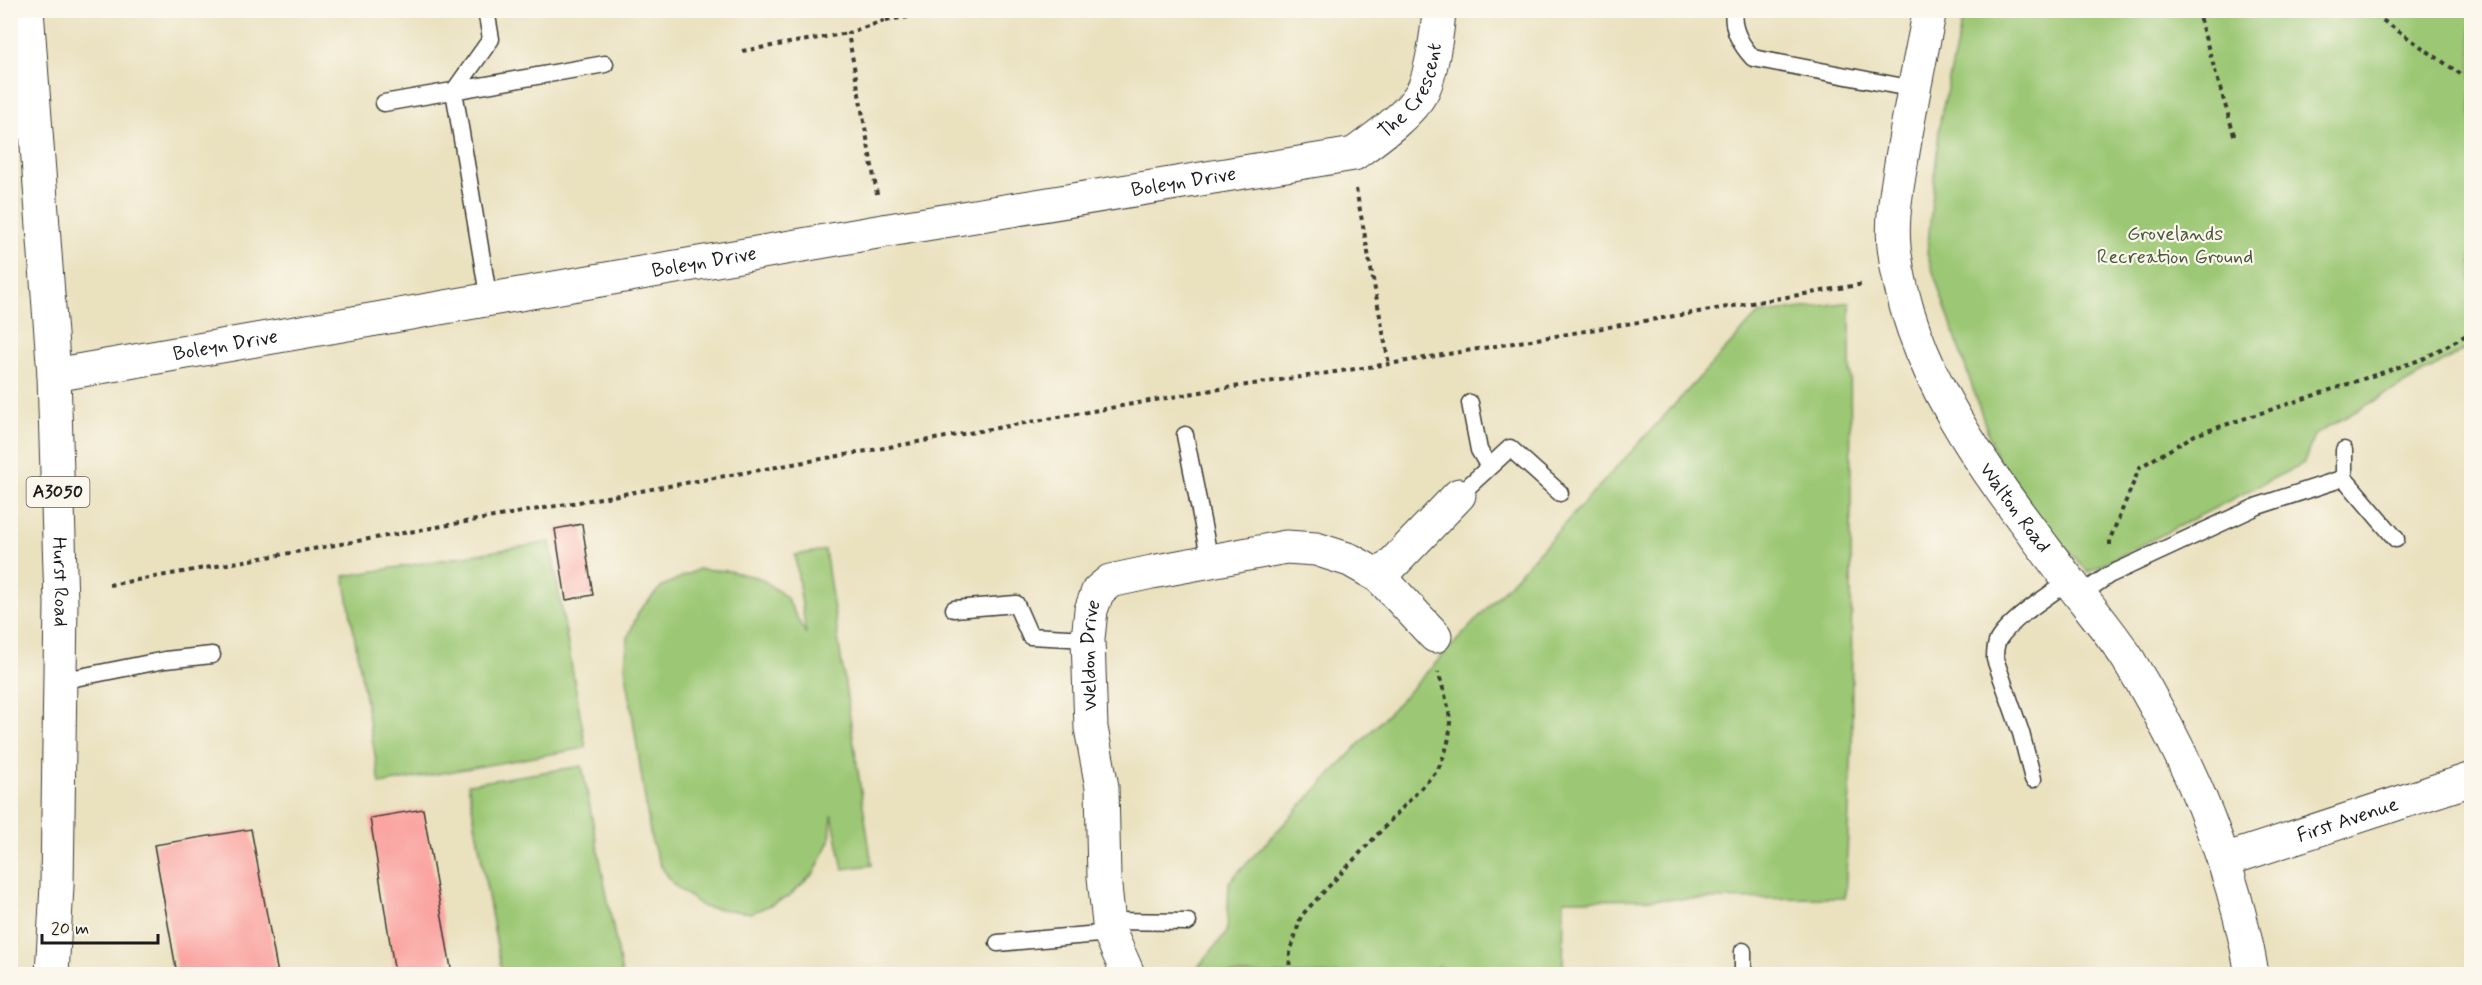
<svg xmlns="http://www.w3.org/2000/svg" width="2482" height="985" viewBox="0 0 2482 985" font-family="Mynerve,sans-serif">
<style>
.green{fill:#9cc875;stroke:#5c7248;stroke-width:1.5}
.building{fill:#faa5a2}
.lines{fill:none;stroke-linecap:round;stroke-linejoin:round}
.service-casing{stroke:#3b3a34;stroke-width:19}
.minor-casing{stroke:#3b3a34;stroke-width:35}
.secondary-casing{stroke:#3b3a34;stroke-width:35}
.primary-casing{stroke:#3b3a34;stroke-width:35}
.path{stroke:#3b3a34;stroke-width:4;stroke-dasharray:4.5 4.5;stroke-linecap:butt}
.service{stroke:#fff;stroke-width:16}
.minor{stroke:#fff;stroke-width:33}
.secondary{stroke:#fff;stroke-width:33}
.primary{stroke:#fff;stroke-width:33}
.labels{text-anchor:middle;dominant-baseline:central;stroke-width:4.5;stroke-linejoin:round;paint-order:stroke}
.shield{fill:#fbf7ec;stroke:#5f5e5a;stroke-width:1.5}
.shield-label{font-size:18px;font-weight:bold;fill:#1c1c1c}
.street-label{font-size:20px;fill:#1c1c1c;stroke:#fbf7ec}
.park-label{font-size:20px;fill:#49583b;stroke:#fbf7ec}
</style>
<rect width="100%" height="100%" fill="#fbf7ec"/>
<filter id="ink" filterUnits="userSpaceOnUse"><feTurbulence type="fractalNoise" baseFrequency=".0167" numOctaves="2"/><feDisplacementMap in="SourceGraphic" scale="12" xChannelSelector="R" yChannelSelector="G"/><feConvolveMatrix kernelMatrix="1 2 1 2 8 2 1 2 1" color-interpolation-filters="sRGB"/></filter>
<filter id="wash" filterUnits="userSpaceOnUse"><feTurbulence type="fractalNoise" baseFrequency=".008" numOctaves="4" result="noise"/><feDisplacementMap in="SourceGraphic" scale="24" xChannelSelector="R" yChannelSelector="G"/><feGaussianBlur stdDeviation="1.35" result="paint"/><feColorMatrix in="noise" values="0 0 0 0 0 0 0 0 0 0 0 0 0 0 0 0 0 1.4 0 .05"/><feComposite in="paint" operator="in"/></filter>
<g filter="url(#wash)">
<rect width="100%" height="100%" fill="#eae1bf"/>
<path class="green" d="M1964 11H2471V346L2314 435 2304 463 2088 572 2004 480 1927 254 1940 121Z
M1850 302 1852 745 1845 898 1564 900 1563 974H1448L1440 965 1423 974H1192L1227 932 1229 882 1464 633 1758 314Z
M550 542 586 748 380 784 344 576Z
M825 550 872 865 843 869 832 815 830 841 814 873 788 897 752 913 703 907 674 885 660 865 651 839 625 666 628 637 639 611 662 586 699 569 729 571 760 578 786 597 806 634 795 555Z
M582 766 622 974H502L468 784Z"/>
<g id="blocks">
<path class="building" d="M582 524 593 595 566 600 555 529Z
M423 809 452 974H395L370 818Z
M251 829 278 974H177L154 845Z"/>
</g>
</g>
<g filter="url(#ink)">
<use href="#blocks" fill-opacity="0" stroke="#3b3a34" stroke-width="1.5"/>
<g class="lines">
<g class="service-casing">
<path id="service" d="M486 10 491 39 454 91 489 301
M1734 10C1731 29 1741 45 1753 58L1914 89
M384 103 605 64
M1470 403 1479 450 1489 467
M1185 435 1210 561
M2344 450V478
M1459 495 1510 448 1560 493
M2080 595 2109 575 2258 506 2344 478 2396 539
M954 609 1016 604 1030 636 1088 639
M60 681 165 660 212 655
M2033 779 2021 733 1995 659C1995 653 1995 646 1998 640 2010 620 2049 595 2069 581
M1109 921 1188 922
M998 943 1110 933
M1743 951V974"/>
</g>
<g class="minor-casing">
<g id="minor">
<path id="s1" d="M54 375 883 231 1354 154C1376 138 1409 115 1422 92 1431 76 1438 29 1439 10"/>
<path d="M1380 577 1459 495"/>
<path id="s2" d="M2225 860 2472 779"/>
<path id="s3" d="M1128 974 1110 933 1104 877 1102 787 1091 728 1088 639 1091 610 1098 591 1110 581 1152 572 1286 547 1316 549 1350 560 1380 577 1435 636"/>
</g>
</g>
<g class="secondary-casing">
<g id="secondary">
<path id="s4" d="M1930 10C1920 58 1911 104 1903 152 1898 182 1891 216 1894 247 1909 375 1992 479 2067 578 2087 605 2110 631 2128 659 2188 756 2233 862 2252 974"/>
</g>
</g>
<g class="primary-casing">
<g id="primary">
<path id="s5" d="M27 10 54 375 61 603 57 886 52 974"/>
</g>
</g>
<path class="path" d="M2197 10 2235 138
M2368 10 2472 82
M886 20 962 10
M742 51 848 33
M1356 189 1389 364
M877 194 848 33 886 20 884 10
M2110 545V539L2140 467 2195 435 2423 359 2472 332
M109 585 1206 391 1389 364 1864 284
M1289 974 1290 953 1301 916 1437 771C1457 731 1451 713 1438 672"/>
<use href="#service" class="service"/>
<use href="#minor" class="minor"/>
<use href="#secondary" class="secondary"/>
<use href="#primary" class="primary"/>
</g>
</g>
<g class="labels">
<rect class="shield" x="26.5" y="477" width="63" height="30" rx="4.5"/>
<g class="shield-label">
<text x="58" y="492">A3050</text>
</g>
<g class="street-label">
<text stroke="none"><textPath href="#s1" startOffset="1407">The Crescent</textPath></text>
<text stroke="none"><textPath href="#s1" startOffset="1146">Boleyn Drive</textPath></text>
<text stroke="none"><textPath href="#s1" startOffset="660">Boleyn Drive</textPath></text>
<text stroke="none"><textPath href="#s1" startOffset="174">Boleyn Drive</textPath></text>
<text stroke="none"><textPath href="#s4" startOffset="531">Walton Road</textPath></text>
<text stroke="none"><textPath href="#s5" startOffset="573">Hurst Road</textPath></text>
<text stroke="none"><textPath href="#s3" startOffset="324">Weldon Drive</textPath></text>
<text stroke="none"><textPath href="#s2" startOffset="129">First Avenue</textPath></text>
</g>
<g class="park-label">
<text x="2175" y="234">Grovelands<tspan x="2175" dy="23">Recreation Ground</tspan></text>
</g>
</g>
<rect width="2482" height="985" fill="none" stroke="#fbf7ec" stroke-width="36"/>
<path d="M42 934v9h116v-9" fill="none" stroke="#1c1c1c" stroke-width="3"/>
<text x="51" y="934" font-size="18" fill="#1c1c1c" stroke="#fbf7ec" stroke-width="4.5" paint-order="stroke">20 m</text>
</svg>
